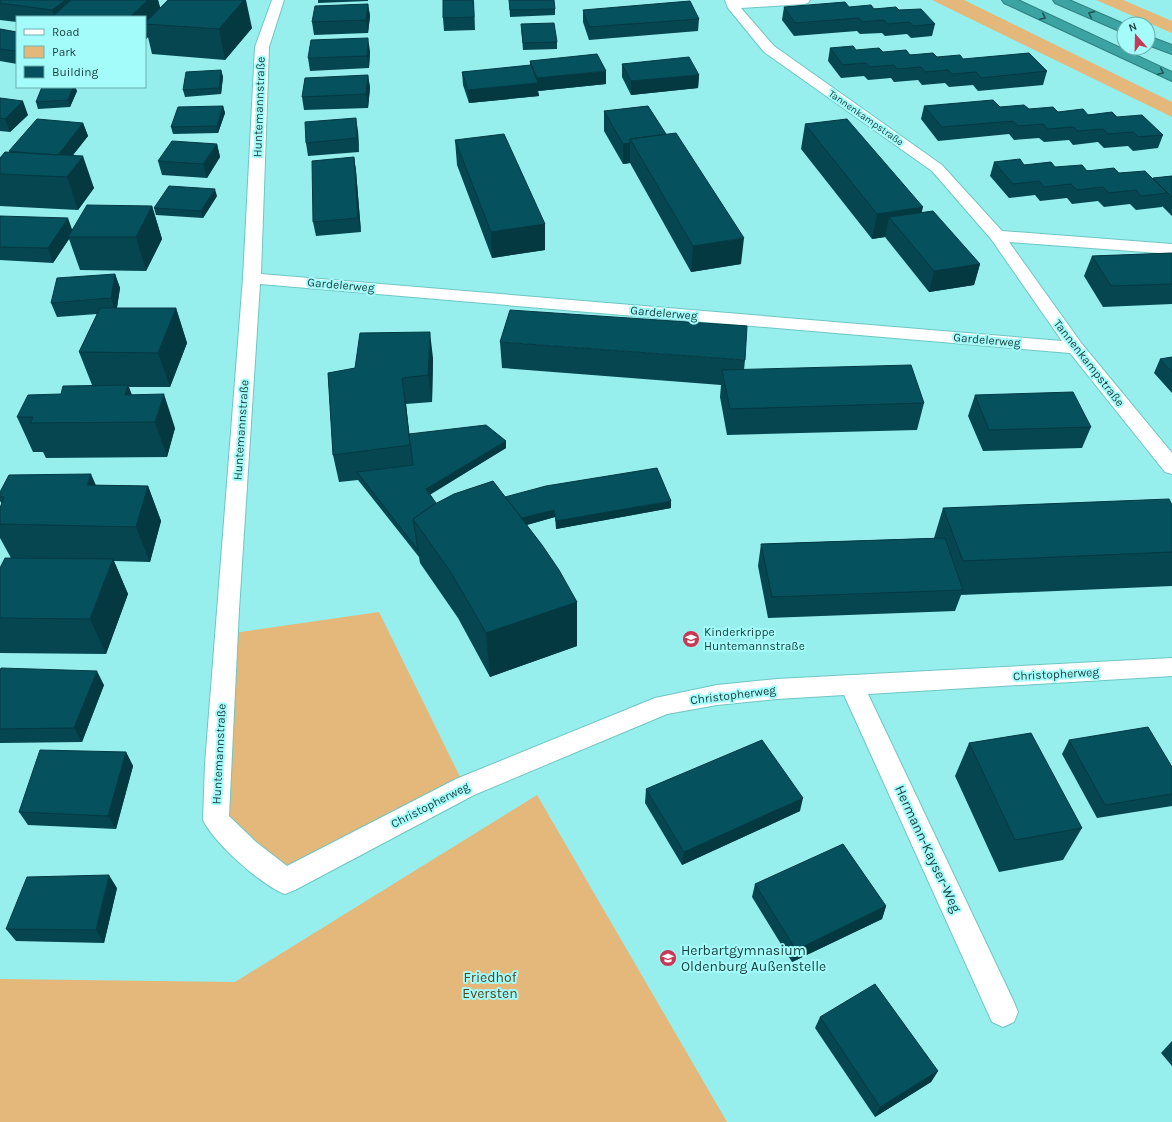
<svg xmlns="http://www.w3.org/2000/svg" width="1172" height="1122" viewBox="0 0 1172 1122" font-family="Karla,sans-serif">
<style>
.green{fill:#e4b77a}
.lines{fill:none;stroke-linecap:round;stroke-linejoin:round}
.minor-casing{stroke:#6ec6c4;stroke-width:2}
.highway-casing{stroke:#2f807f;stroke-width:2}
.minor{fill:#fff;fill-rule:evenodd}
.highway{fill:#3ba3a2;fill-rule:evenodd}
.wall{fill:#054651}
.shaded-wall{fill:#043942}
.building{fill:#06515e;stroke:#043942}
.oneway{stroke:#225757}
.labels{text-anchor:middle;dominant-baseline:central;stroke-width:4;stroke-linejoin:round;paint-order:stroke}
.far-street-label{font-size:10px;fill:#193e3e;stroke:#a4fcfa}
.street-label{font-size:12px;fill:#193e3e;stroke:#a4fcfa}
.poi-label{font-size:12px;fill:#193e3e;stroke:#a4fcfa;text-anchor:start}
.near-street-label{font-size:14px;fill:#193e3e;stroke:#a4fcfa}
.near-poi-label{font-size:14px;fill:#193e3e;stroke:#a4fcfa;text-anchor:start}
.near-park-label{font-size:14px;fill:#5a421f;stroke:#a4fcfa}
</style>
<rect width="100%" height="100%" fill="#97efed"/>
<path class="green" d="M932 0H964L1172 102V117Z
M1096 0H1123L1172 21V33Z
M379 612 465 787 285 881 216 820 227 634Z
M537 795 727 1122H0V979L235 982Z"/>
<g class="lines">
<g class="minor-casing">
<path id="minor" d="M272 0H284L269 47 261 274 1062 341 991 239 932 171 764 52 728 8 725 0H810L808 3 804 4 741 8 774 46 942 165 1002 231 1172 244V254L1009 242 1082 344 1172 453V474L1165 472 1070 353 260 284 239 610 229 816 256 842 287 866 456 779 655 698 717 685 777 679 1172 658V676L868 694 1014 1002 1018 1012 1014 1022 1003 1027 992 1022 844 695 777 699 717 705 667 714 474 795 295 890 285 894C261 885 214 843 203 820L205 764 243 278 255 47Z"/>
</g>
<g class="highway-casing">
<path id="highway" d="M1002 0H1018L1172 72V81L1004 3Z
M1053 0H1069L1124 24V33L1055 3Z
M1148 36 1172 45V54L1148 45Z"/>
</g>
<use href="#minor" class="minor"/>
<use href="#highway" class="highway"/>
</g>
<path class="wall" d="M0 0H158L160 8 252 28 225 60 152 54 148 37 145 40V17H17V22L0 20Z
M318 0H368V1L318 3Z
M474 0 475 30 444 31 443 18Z
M509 0 555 9V15L510 17Z
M368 4 370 16 368 33 314 35 312 22Z
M784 7H849L899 10 935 24 932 36 911 38 907 34 885 36 882 33 860 34 857 31 794 36 782 20Z
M583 10 699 19 698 31 589 40 583 22Z
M521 24 557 42V49L523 50Z
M0 29 17 32V64L0 61Z
M830 48 963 59 1047 71 1043 85 978 91 973 85 949 87 945 83 922 85 918 80 894 82 891 78 868 80 864 76 841 78 828 61Z
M370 51 369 68 310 71 308 58Z
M530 61 606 84 538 91 539 96 469 103 463 85 462 72 530 66Z
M622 64 699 75 698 88 631 95 622 77Z
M221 70 223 77 221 94 185 97 183 90Z
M368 75 370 88 368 108 304 110 302 97Z
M42 87H75L77 91 70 107 38 109 36 102Z
M0 98 28 115 10 132 0 131Z
M223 106 225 113 218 133 173 134 171 127Z
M648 106 741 264 691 272 630 163 623 164 604 131V111Z
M924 106 1000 107 1117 117 1163 135 1158 148 1133 151 1128 146 1104 148 1098 142 1073 145 1069 140 1044 142 1039 138 1014 140 1009 134 938 141 921 119Z
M83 123 88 136 73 155 94 188 78 210 0 206V158L10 152 9 151Z
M805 124 922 212 980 264 974 285 929 292 885 237 872 239 801 149Z
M358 131 359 152 308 156 306 143Z
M455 140 545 224V250L492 258 457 165Z
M217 144 220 157 207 178 162 175 158 161Z
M354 157 356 171 361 232 316 236 313 222Z
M994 162 1119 173 1153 179V178L1172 176V216L1162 206V207L1136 210 1130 204 1104 207 1098 201 1072 204 1067 198 1040 201 1035 195 1009 198 990 176Z
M217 196 203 218 156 215 154 208Z
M152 206 162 239 146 271 80 270 69 239 53 263 0 260V216L72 230Z
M1172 253V304L1103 307 1084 276 1092 256Z
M115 274 120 288 117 308H176L187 343 170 387H129L132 395 175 428 167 457 46 458 43 452H33L17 417 61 394 92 385 79 352 97 314 57 317 51 303Z
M500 342 745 360 744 370 924 403 917 430 727 435 720 397 721 385 502 368Z
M1172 357V393L1154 373 1160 359Z
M433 358 432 402 406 404 409 434 506 441V448L430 494 436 503 505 497 671 508 556 529 555 517 527 525 577 602V646L490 677 458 618 420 563 419 557 358 480 339 482 333 455 328 373Z
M975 395 1091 427 1082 448 983 451 968 416Z
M96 485 148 486 161 521 150 562 114 561 128 594 106 654 0 653V618L11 558 0 538V508L2 504 0 501V492Z
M1172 505V586L961 595 955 611 768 618 758 566 761 544 934 538 943 508Z
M0 670 104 685 82 742 0 743Z
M1069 740 1172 767V806L1097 818 1062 754Z
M969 743 1082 828 1063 860 999 872 955 776Z
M126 752 133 766 116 829 28 825 19 812Z
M646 789 800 811 682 865 645 803Z
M755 884 886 906 882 919 792 962 752 897Z
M117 888 104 943 16 941 6 929Z
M820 1017 938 1071 931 1082 875 1117 815 1028Z
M1172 1041V1066L1161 1053Z"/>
<path class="shaded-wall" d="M60 0H71L55 17 52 10Z
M148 0H158L164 21 145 24V17H130Z
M229 0H246L252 28 225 60 219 29Z
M368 4 370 16 368 33 366 20Z
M145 27 148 37 145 40Z
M368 38 370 51 369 68 367 56Z
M221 70 223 77 221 94 219 88Z
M606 71V84L538 91 539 96 469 103 468 90 537 83V78Z
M368 75 370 88 368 108 366 94Z
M699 75 698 88 631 95V81Z
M73 87H75L77 91 70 107 68 100Z
M23 101 28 115 10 132 5 119Z
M223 106 225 113 218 133 217 126Z
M356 118 358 131 359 152 357 138Z
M83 123 88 136 62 169 57 156Z
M630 143V163L623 164V144Z
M217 144 220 157 207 178 203 164Z
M83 156 94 188 78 210 67 177Z
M354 157 356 171 361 232 358 218Z
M215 189 217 196 203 218 201 211Z
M152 206 162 239 146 271 136 237Z
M923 207 917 232 889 217 885 237 872 239 877 214Z
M68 218 73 232 68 237 69 239 53 263 48 248Z
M545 224V250L492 258 491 232Z
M744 238 741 264 691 272 693 246Z
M980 264 974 285 929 292 934 271Z
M115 274 120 288 116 313 111 298Z
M176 308 187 343 170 387 158 353Z
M430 332 433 358 432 402 428 375Z
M402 378 406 404 414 472 410 445Z
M128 385 140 420 125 395Z
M164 394 175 428 167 457 155 422Z
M506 441V448L428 496 426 489Z
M91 474 106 508 87 485Z
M148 486 161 521 150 562 136 527Z
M671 501V508L556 529V521Z
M554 510 555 517 501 532V524Z
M113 559 128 594 106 654 90 619Z
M577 602V646L490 677 486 633Z
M97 671 104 685 82 742 74 728Z
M126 752 133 766 116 829 108 816Z
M803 798 800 811 682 865 684 852Z
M109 875 117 888 104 943 96 930Z
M886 906 882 919 792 962 796 950Z
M938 1071 931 1082 875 1117 880 1107Z"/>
<path class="building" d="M0 0H66L52 10 0 3Z
M71 0H148L130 17H52Z
M168 0H244L219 29 145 24V23Z
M443 0H473L474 17 443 18Z
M509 0H554L555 9 510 10Z
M690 1 699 19 589 27 583 10Z
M845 2 849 7 871 5 874 9 896 7 899 10 921 9 935 24 913 26 910 22 887 24 884 20 862 22 859 18 795 23 784 7Z
M368 4 366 20 312 22 315 6Z
M554 23 557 42 523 43 521 24Z
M0 29 17 32V51H16L0 49Z
M368 38 367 56 308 58 311 40Z
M853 46 856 50 879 48 883 52 906 50 910 55 933 53 937 57 960 55 963 59 1029 53 1047 71 981 78 976 72 952 74 948 70 925 72 921 67 897 69 894 65 870 67 866 63 843 65 830 48Z
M597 54 606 71 537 78 530 61Z
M689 57 699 75 631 81 622 64Z
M531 65 538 83 468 90 462 72Z
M221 70 219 88 183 90 186 72Z
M368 75 366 94 302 97 305 78Z
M42 87H73L68 100 36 102Z
M0 98 23 101 5 119 0 118Z
M993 100 1000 107 1024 105 1029 109 1053 107 1058 112 1083 109 1088 115 1112 112 1117 117 1142 115 1163 135 1138 137 1133 132 1108 134 1103 129 1078 131 1073 127 1048 129 1043 124 1018 126 1013 121 942 127 924 106Z
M223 106 217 126 171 127 178 107Z
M648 106 666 134 630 139V143L623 144 604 111Z
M356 118 357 138 306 143 305 122Z
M37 119 83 123 58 155 29 153 9 151Z
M847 119 923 207 877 214 805 124Z
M676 133 744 238 693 246 630 139Z
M504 134 545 224 491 232 455 140Z
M172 141 217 144 203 164 158 161Z
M5 152 83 156 67 177 0 174V158Z
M354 157 358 218 313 222 312 161Z
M1020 159 1024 165 1051 162 1055 167 1082 165 1087 171 1114 168 1119 173 1145 171 1167 193 1141 196 1136 190 1109 193 1103 187 1077 190 1071 184 1044 187 1039 181 1013 184 994 162Z
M1172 176V197L1153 178Z
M169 186 215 189 201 211 154 208Z
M87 205 152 206 136 237H68Z
M933 211 980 264 934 271 889 217Z
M0 216 68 218 48 248 0 247Z
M1172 253V284L1111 286 1092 256Z
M115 274 111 298 51 303 57 278Z
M100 308H176L158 353 79 352Z
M510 310 747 326 745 360 500 342Z
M430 332 428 375 402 378 410 445 333 455 328 373 355 368 360 333Z
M1172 357V372L1160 359Z
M911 365 924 403 730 409 722 370Z
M128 385 125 395 164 394 155 422 30 423 33 417H17L28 395 61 394 63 386Z
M1073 392 1091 427 989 430 975 395Z
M486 425 506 441 426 489 436 503 413 519 418 550 357 472 413 465 409 434Z
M657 468 671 501 556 521 554 510 522 518 505 497 546 486Z
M91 474 87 485 148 486 136 527 0 524V508L4 497H0V492L9 475Z
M493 481 542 545 559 570 577 602 486 633 452 574 413 519 433 505 454 494Z
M1169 499 1172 505V552L963 561 943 508Z
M945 538 963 590 772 597 761 544Z
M5 558 113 559 90 619 0 618V568Z
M1 668 97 671 74 728 0 729V670Z
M1148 727 1172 767V794L1105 805 1069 740Z
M1031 733 1082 828 1015 840 969 743Z
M762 740 803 798 684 852 646 789Z
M40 750 126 752 108 816 19 812Z
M843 844 886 906 796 950 755 884Z
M109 875 96 930 6 929 27 877Z
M875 984 938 1071 880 1107 820 1017Z"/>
<defs><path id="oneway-chevron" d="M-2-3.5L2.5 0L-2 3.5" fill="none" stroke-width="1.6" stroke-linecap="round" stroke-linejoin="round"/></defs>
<g class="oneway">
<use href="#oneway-chevron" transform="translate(1091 14) rotate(-156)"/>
<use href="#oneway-chevron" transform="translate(1043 17) rotate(25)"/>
<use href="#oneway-chevron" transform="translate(1161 72) rotate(25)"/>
</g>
<defs>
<g id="school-disc" transform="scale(0.9)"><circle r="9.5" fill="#c83854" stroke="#a4fcfa"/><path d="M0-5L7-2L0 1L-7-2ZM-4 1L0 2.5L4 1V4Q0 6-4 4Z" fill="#fff"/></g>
</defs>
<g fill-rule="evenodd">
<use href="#school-disc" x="691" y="639"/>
<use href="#school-disc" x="668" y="958"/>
</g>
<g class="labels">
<g class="far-street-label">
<text transform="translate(866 118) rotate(35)">Tannenkampstraße</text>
</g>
<g class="street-label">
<text transform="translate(259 107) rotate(-88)">Huntemannstraße</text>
<text transform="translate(341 285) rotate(5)">Gardelerweg</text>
<text transform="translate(664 313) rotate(5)">Gardelerweg</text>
<text transform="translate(987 340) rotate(5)">Gardelerweg</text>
<text transform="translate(1089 363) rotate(52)">Tannenkampstraße</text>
<text transform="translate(241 430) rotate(-86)">Huntemannstraße</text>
<text transform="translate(1056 674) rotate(-3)">Christopherweg</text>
<text transform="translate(733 695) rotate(-7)">Christopherweg</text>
<text transform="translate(219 754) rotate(-87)">Huntemannstraße</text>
<text transform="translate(430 805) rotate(-27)">Christopherweg</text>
</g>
<g class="poi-label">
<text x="704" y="632">Kinderkrippe<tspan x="704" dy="14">Huntemannstraße</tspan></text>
</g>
<g class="near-street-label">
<text transform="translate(928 849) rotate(65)">Hermann-Kayser-Weg</text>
</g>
<g class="near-poi-label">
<text x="681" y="950">Herbartgymnasium<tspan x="681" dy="16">Oldenburg Außenstelle</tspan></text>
</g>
<g class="near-park-label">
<text x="490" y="977">Friedhof<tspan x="490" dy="16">Eversten</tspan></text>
</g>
</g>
<rect x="16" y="16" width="130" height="72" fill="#a4fcfa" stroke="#6cb0af"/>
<rect x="24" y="29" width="20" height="6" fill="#ffffff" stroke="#6cb0af"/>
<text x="52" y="36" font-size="12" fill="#193e3e">Road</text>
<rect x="24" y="46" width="20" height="12" fill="#e4b77a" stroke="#6cb0af"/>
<text x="52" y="56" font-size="12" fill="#193e3e">Park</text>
<rect x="24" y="66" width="20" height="12" fill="#06515e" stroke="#6cb0af"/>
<text x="52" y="76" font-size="12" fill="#193e3e">Building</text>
<g transform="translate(1136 36) rotate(340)"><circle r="19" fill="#a4fcfa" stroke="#6cb0af"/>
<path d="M0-3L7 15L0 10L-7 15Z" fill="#c83854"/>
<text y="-6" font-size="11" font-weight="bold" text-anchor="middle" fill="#193e3e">N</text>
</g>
</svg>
